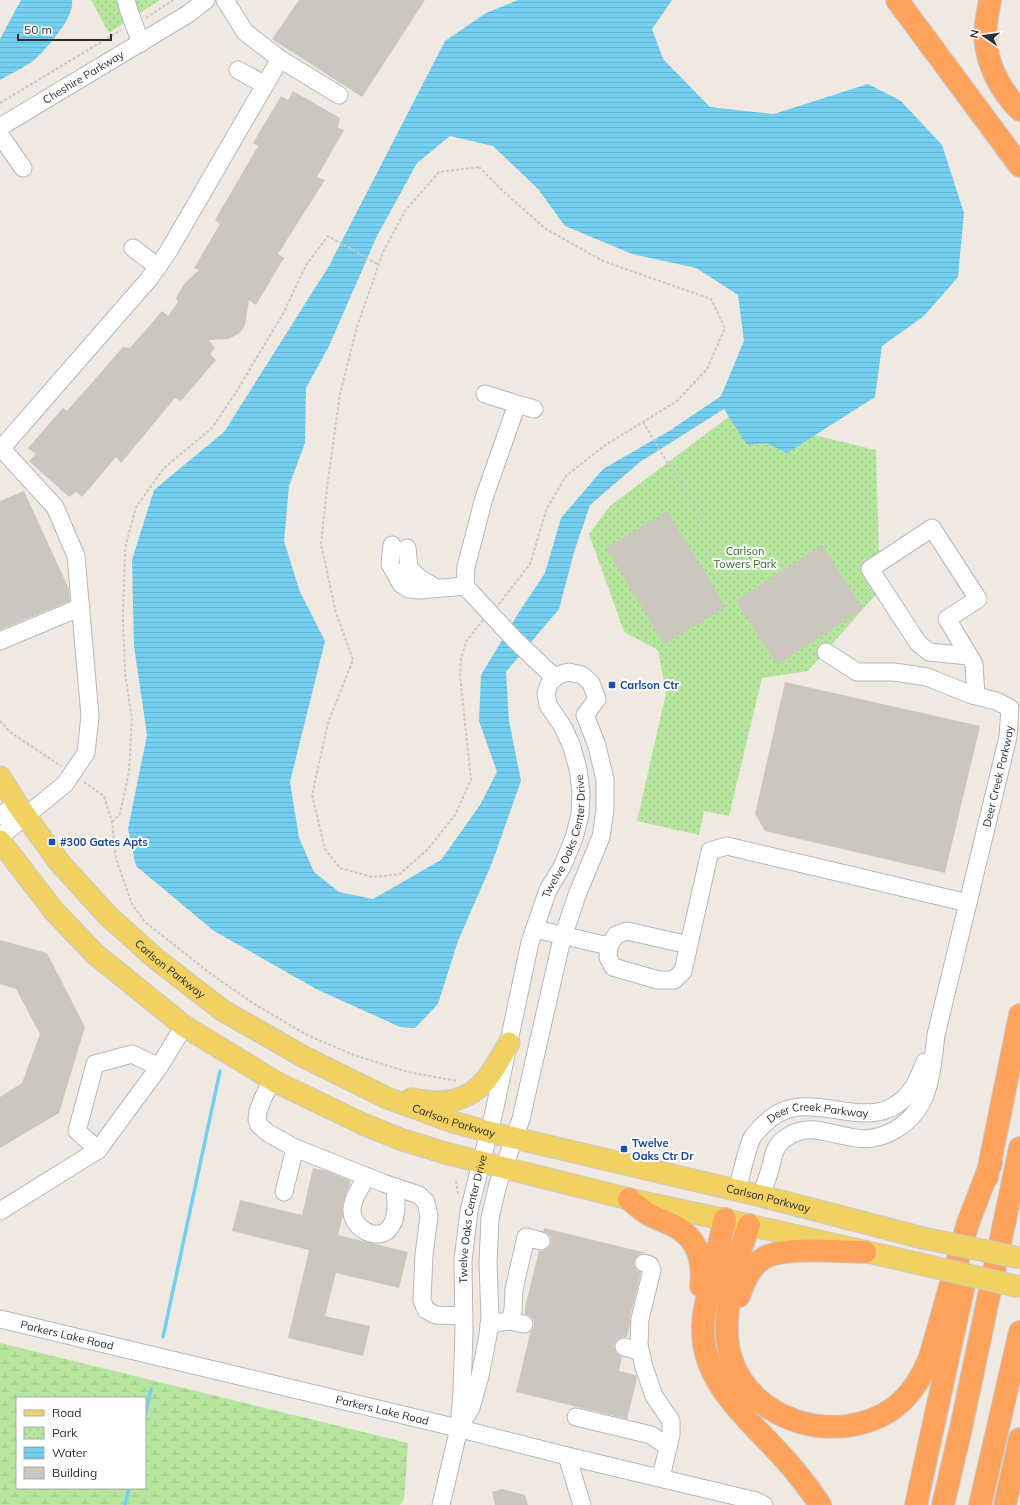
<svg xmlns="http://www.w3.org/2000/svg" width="1020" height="1505" viewBox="0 0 1020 1505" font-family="Mulish,sans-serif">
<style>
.wetland{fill:url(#wetland-marsh);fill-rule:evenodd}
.park{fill:url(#park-dots)}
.water{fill:url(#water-rules);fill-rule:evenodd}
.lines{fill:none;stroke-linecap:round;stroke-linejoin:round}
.stream{stroke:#75cff0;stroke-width:3.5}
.building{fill:#cbc7bf}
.minor-casing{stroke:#b4b7c1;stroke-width:19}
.major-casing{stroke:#c9c9c9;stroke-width:23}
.highway-casing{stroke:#c9c9c9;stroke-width:24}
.path{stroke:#c9c9c9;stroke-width:2;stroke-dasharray:3 2;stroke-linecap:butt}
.minor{stroke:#fff;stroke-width:17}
.major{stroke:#f2d163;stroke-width:21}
.highway{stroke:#ffa35c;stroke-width:22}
.major-bridge-casing{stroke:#c9c9c9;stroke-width:23;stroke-linecap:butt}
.major-bridge{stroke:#f2d163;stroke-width:21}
.transit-dot{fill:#1a4fb4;stroke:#fff;stroke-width:1.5}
.labels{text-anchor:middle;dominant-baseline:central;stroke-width:4;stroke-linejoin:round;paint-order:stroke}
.street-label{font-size:11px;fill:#2e2e2e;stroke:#fff}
.park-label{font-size:11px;fill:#2c6e1b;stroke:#fff}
.transit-label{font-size:11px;font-weight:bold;fill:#164399;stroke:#fff;text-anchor:start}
</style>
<defs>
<pattern id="wetland-marsh" width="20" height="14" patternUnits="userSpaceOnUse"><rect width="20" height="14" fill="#b6e59e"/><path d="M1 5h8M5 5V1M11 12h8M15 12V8" fill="none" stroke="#9dc588"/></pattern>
<pattern id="park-dots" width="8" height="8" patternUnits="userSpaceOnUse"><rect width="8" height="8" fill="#b6e59e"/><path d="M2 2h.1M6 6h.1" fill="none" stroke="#9dc588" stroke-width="1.8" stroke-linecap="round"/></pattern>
<pattern id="water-rules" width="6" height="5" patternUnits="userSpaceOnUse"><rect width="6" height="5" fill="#75cff0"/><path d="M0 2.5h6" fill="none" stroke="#66b2ce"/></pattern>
</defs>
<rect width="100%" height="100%" fill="#efe9e1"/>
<path class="wetland" d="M0 1343 408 1443 404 1499 400 1505H0ZM17 1398H145V1488H17Z"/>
<path class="park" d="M91 0H160L109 33Z
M731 415 876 450 880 590 808 671 762 678 729 816 704 811 699 835 637 821 666 693 658 650 624 632 589 534 610 506Z"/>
<path class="water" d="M21 0H72C75 17 47 48 35 59 25 68 11 73 0 80V39Z
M518 0H672L652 29 663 59 710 107 774 114 868 84 901 101 942 145 964 213 958 277 924 316 882 346 875 397 787 453 766 443 747 445 724 409 640 462 590 505 575 549 559 609 506 672 509 721 521 781 492 863 458 941 438 1004 415 1028 400 1027 318 990 214 931 136 866 128 829 147 735 134 646 132 560 154 490 224 432 329 266 445 41 486 13ZM450 136 493 146 538 189 565 226 632 254 696 268 738 295 744 341 721 396 669 431 603 469 561 518 545 573 519 612 481 675 479 721 497 772 480 805 441 860 373 899 339 892 314 872 299 838 290 782 325 641 300 592 284 541 289 486 305 443 306 388 329 346 377 236 417 163Z"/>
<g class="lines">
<path class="stream" d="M163 1337 220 1071
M145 1416 151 1389
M125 1505 129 1488"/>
</g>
<path class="building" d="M299 0H425L362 97 272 39Z
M293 91 340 118 338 127 344 130 317 177 325 180 278 254 284 258 256 305 249 300 245 325 241 332 229 339 209 340 215 348 210 354 216 360 181 401 175 398 121 463 116 457 82 497 76 492 69 497 29 461 36 454 28 448 63 408 67 411 123 347 130 348 162 311 168 316 178 302 176 298 184 284 199 270 194 268 220 224 215 220 258 146 253 143 281 96 288 100Z
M24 491 69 589 70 601 0 630V501Z
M667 511 726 607 664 644 606 548Z
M822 545 863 609 777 665 736 601Z
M785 682 980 726 945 873 765 831 755 814Z
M0 940 47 953 85 1027 59 1113 0 1148V1097L22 1083 40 1034 16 989 0 984Z
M313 1168 327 1171 351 1181 343 1203V1215L338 1235 408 1252 399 1288 336 1273 325 1316 370 1326 363 1356 288 1338 309 1250 232 1231 240 1200 302 1215Z
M544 1228 647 1253H642L638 1255 635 1259 634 1265 637 1270 641 1273 630 1317V1324L627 1337H622L617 1340 614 1345 615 1350 617 1354 622 1357 619 1371 636 1375 637 1378 627 1419 516 1392 530 1333H529L532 1330 534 1326V1321L531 1317 525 1314V1307L539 1251H543L548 1248 551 1243V1238L548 1234 543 1231Z
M502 1489 525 1495 528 1505H495L492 1492Z"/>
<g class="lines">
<g class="minor-casing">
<g id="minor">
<path d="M126 0 129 11 141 43"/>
<path d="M225 0 245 32 280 59 339 95"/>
<path d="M238 70 265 85"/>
<path id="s1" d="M0 127 188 14 206 0"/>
<path d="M0 135 23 168"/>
<path d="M133 248 158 267"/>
<path d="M485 394 517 404 484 498 466 567 465 586 514 639 555 678"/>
<path d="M517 404 534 409"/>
<path d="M0 447 55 507 76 556 90 716 86 753 65 784 0 837"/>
<path d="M0 450 149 279 168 252 280 59"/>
<path d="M392 545 390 564 401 584 409 589 420 590 465 586"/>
<path d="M407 548 409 568 418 577 436 588"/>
<path d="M0 641 81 607"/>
<path d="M969 656 929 652 918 643 870 569 932 528 978 599 947 619 974 664 976 696"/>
<path d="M0 816 17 804"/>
<path d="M535 929 609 946"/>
<path d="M689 945 627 931 616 935 609 946 608 957 613 967 658 980H674L683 971 710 851 727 846 968 903"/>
<path d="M272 1080 263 1098 258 1111 257 1120 259 1125 268 1133 295 1148 383 1183 419 1195 426 1202 429 1216 424 1255 422 1300 426 1310 436 1315 464 1316"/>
<path d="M98 1150 77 1131 95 1064 132 1054 159 1067"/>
<path d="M367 1177C361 1186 352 1199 352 1210 351 1229 380 1244 391 1226 398 1215 396 1200 395 1187"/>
<path id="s2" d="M737 1191C741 1176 746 1151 752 1138 757 1130 764 1124 771 1118 815 1084 874 1143 912 1089 918 1081 921 1071 925 1062"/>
<path d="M284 1192 295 1148"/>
<path id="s3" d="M761 1196C764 1187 767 1179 770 1170 773 1159 773 1148 783 1140 808 1120 829 1135 856 1138 868 1140 881 1137 891 1132 931 1112 931 1074 936 1035L1008 737 1010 708 996 701 972 695 927 677 894 672H857L826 652"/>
<path d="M0 1211 98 1150 159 1067 184 1026"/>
<path d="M644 1263 650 1265 652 1270 640 1319 639 1345 644 1367 654 1396 671 1421V1435L661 1477"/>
<path id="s4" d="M0 1319 441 1424 567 1456 756 1501 764 1505"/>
<path d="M510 1321 524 1324"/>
<path d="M489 1324 510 1321 513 1310 514 1289 526 1237 541 1241"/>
<path d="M624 1347 640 1351"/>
<path d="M576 1417 651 1435 668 1447"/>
<path d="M567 1456 582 1505"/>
<path id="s5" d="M441 1505 459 1428 462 1391 464 1332 463 1260 469 1211 494 1112 530 942 548 890 563 865 574 838 580 815 581 792 578 769 572 747 563 727 548 705 546 693 550 682 558 675 569 672 582 675 591 683 597 699 585 715 597 746 605 780V810L601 837 577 895 561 943 521 1119 498 1184 490 1218 488 1263 490 1317 488 1335 480 1376 471 1408 459 1428"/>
</g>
</g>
<g class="major-casing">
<g id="major">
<path id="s6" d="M0 777 17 804 59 862 108 916 155 958 222 1010 304 1057 387 1098 453 1122 489 1132 761 1196 923 1238"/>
<path d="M0 841 54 911 95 954 184 1026 276 1082 363 1124 400 1139 445 1153 629 1199 749 1225 916 1263"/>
<path d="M411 1099C421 1100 430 1102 440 1102 480 1100 491 1074 509 1043"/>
</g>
</g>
<g class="highway-casing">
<path id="highway" d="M897 0 1020 166
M990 0C988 12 985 25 985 37 987 64 1000 91 1020 110
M987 1177 1020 1015
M629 1199C635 1204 641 1210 648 1214 656 1219 666 1221 674 1226 698 1238 704 1261 701 1286
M725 1219C720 1239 716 1259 712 1279 708 1296 702 1314 703 1332 704 1388 756 1425 789 1464 800 1477 811 1490 820 1505
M749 1225C736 1260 719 1321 731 1358 751 1422 836 1446 891 1410 911 1396 923 1376 931 1354L968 1223 991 1163
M739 1296C744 1282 750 1266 764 1258 784 1246 840 1252 865 1252
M916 1505 964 1285
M943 1505 961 1428 1020 1148
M980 1505 1020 1332
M1005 1505 1020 1439"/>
</g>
<path class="path" d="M146 18 173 0
M0 103 121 30
M479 167 505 193 546 229 603 261 711 299 725 328 707 369 677 401 604 446 566 476 547 508 530 564 499 604 477 627 466 642 461 659 460 675 471 780 455 815 428 849 400 874 372 877 340 868 325 849 312 795 328 723 353 660 336 613 321 544 327 488 340 394 357 327 383 252 405 211 439 172Z
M643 422 704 523
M0 721 10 732 61 766
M84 782 104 796 112 822 116 859 132 904 145 922 211 974 256 1005 307 1035 354 1055 408 1072 457 1081
M112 822 120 814 129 772 132 719 125 673 123 619 125 548 136 507 164 468 212 428 238 389 284 312 306 265 328 236 379 265
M456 1181 458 1194
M581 1362 585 1346"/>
<use href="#minor" class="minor"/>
<use href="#major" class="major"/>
<use href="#highway" class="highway"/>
<g class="major-bridge-casing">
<path id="major-bridge" d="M923 1238 1020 1258
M916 1263 1020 1287"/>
</g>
<use href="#major-bridge" class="major-bridge"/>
</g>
<g class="transit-dot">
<rect x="608" y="681" width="8" height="8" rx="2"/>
<rect x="48" y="838" width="8" height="8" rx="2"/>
<rect x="620" y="1145" width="8" height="8" rx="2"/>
</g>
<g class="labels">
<g class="street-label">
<text stroke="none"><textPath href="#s1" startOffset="97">Cheshire Parkway</textPath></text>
<text stroke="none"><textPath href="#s3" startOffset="552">Deer Creek Parkway</textPath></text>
<text stroke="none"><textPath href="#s5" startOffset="685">Twelve Oaks Center Drive</textPath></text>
<text stroke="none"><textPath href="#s6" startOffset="258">Carlson Parkway</textPath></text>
<text stroke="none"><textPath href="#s2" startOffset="131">Deer Creek Parkway</textPath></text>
<text stroke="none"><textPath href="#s6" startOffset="582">Carlson Parkway</textPath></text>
<text stroke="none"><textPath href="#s6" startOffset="906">Carlson Parkway</textPath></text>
<text stroke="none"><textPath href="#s5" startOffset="289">Twelve Oaks Center Drive</textPath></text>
<text stroke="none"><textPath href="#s4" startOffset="69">Parkers Lake Road</textPath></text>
<text stroke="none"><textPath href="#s4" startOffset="393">Parkers Lake Road</textPath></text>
</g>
<g class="park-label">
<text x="745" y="551">Carlson<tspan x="745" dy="13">Towers Park</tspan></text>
</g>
<g class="transit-label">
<text x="620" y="685">Carlson Ctr</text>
<text x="60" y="842">#300 Gates Apts</text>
<text x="632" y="1143">Twelve<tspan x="632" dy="13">Oaks Ctr Dr</tspan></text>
</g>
</g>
<rect x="16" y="1397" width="130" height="92" fill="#ffffff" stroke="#ababab"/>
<rect x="24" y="1410" width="20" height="6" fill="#f2d163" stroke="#ababab"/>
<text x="52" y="1417" font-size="12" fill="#2e2e2e">Road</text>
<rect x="24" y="1427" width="20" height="12" fill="url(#park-dots)" stroke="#ababab"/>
<text x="52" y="1437" font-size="12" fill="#2e2e2e">Park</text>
<rect x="24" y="1447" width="20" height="12" fill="url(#water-rules)" stroke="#ababab"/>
<text x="52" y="1457" font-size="12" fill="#2e2e2e">Water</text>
<rect x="24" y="1467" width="20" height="12" fill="#cbc7bf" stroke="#ababab"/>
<text x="52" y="1477" font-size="12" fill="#2e2e2e">Building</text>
<g transform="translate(984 36) rotate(283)" stroke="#ffffff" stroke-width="3" paint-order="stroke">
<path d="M0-3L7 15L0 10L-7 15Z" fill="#2e2e2e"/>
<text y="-6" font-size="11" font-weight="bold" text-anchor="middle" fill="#2e2e2e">N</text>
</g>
<path d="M18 34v6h93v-6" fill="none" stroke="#2e2e2e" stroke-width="2"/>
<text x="24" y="34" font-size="12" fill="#2e2e2e" stroke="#ffffff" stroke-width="3" paint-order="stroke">50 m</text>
</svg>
